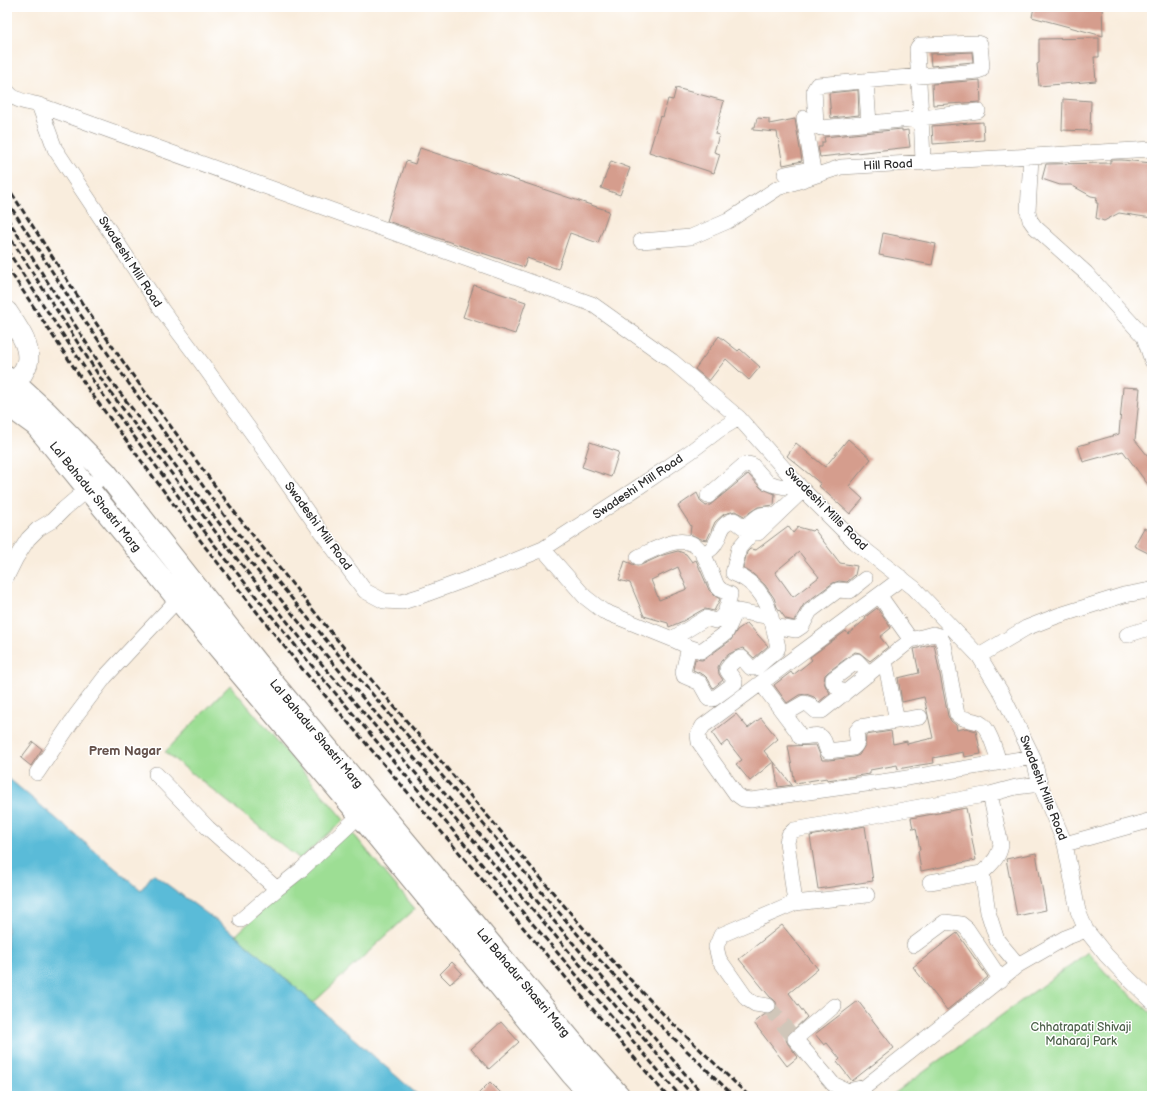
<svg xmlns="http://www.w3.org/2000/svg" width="1159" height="1103" viewBox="0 0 1159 1103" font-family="'Balsamiq Sans',sans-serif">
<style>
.green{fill:#9dde94;stroke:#648460}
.water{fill:#5abbd8;stroke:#427382}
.building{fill:#d59d8d;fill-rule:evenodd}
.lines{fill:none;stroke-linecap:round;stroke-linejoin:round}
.street-tunnel{stroke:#d0c6b9;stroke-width:15;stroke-dasharray:15 8;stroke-linecap:butt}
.street-casing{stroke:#928c84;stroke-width:16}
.secondary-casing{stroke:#928c84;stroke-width:22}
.primary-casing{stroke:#928c84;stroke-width:24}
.street{stroke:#fff;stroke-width:15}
.secondary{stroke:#fff;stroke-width:21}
.primary{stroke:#fff;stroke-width:22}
.rail{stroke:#2b2b2b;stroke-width:3;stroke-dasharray:6 3;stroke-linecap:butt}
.labels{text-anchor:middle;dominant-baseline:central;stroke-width:3;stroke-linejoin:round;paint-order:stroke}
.street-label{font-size:12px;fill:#2b2b2b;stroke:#fff}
.park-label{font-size:12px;fill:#4d614a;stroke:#fff}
.neighbourhood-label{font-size:13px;font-weight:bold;fill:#66534d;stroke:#fff}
</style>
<rect width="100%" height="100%" fill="#fff"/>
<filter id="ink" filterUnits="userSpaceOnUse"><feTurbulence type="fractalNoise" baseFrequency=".025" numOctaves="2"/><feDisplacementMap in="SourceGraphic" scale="8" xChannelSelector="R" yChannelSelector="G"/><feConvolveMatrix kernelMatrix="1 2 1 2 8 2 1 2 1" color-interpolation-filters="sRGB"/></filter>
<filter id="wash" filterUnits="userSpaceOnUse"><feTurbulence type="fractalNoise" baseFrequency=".012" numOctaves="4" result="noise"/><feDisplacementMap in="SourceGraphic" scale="16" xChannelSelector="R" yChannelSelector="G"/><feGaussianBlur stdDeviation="0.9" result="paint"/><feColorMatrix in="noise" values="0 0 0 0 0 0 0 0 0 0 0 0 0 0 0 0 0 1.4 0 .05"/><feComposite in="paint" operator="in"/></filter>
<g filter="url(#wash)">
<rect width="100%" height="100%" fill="#f9eddd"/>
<path class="green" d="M230 685 344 820 300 859 165 752Z
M351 831 415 909 313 1003 236 935 309 867Z
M1088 952 1105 972 1152 1014V1096H891Z"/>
<path class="water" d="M7 777 141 890 153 874 236 935 419 1096H7Z"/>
<g id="blocks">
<path class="building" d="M1034 7H1102L1103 36 1032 17Z
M1099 38V57H1094L1096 81 1039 86 1037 64 1039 63V39Z
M972 52 973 62 931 66 930 54Z
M980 80 981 102 933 105 932 84Z
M676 88 724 101 715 134 719 135 714 152 720 154 714 173 649 152 660 116 663 117 668 99 673 100Z
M858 90 859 115 831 118 829 93Z
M1063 99 1091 101 1090 131 1062 130Z
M757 118 769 119V124L795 119 802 161 783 165 777 132 753 130V127H755Z
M983 122 984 140 933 144 932 126Z
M902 129V131L908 130 910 147 820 157 818 147H822V142H825L824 137Z
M420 148 609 211 598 243 570 233 558 269 527 258 524 267 387 221 406 161 415 164Z
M1110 160H1122L1152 163V218L1119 213 1104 221 1096 218 1098 203H1096L1097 197 1091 196 1071 185H1060L1042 179 1046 164 1110 163Z
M611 161 630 168 620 195 601 188Z
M883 233 936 244 932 265 879 255Z
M474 285 526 302 515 334 463 317Z
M719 336 738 351 740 349 760 367 749 380 726 359 709 381 695 369Z
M1123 387 1140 388 1135 440 1152 461V490L1123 451 1083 462 1078 446 1119 434Z
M848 439 871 459 849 486 863 499 850 514 819 486 821 484 787 456 796 443 825 467Z
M590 442 619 452 611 477 582 467Z
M748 474 761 488 775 494 774 505 758 507 744 516 735 511 724 514 715 522 707 540 701 539 690 534 691 526 678 506 697 493 701 502 706 506 710 505Z
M788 526 793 533 798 527 812 531 814 529 840 563 857 566 855 575 847 582 839 581 833 583 804 604 794 621 786 619 777 607 774 598 765 585 753 574 743 568 747 552 750 549 756 550ZM799 552 819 577 793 597 775 572Z
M1144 528 1152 532V555L1134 546Z
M678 551 686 554 692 562 696 560 709 590 715 596 720 599 714 611 705 609 702 610 683 621 669 627 668 623 644 616 630 583 619 580 625 561 637 566 641 565 663 555ZM678 567 687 589 659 600 651 580Z
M877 608 891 628 880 637 888 647 870 661 860 653 855 652 828 672 825 675 824 682 826 687 830 693 819 702 814 697 806 694 799 695 787 703 774 685 791 672 793 675 812 660 810 657 846 631 848 634 866 619 865 617Z
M747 623 768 646 754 658 743 648 735 651 729 654 721 661 718 667 719 674 723 680 713 688 708 679 704 675 693 670 695 659 702 660 706 658 731 640 737 630Z
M934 644 948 716 951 721 956 725 957 730 966 728 976 731 981 754 964 757 963 752 933 758 934 763 920 765 898 769 897 765 870 770V774L827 780V778L795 783 788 746 816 745 822 760H829L854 757 859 755 865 745 866 735 891 731 893 744 907 741V744L933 738 924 697 902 702 898 678 919 673 914 649Z
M736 714 748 728 761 718 778 739 764 751 773 762 750 781 736 764 742 760 727 741 721 746 712 733Z
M33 742 42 749 31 766 21 758Z
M774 762 792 785 778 787Z
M966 808 976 860 921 871 918 851 920 850 916 828 913 829 911 818Z
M865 826 873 881 818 889 810 836Z
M1036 853 1046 910 1017 916 1006 859Z
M782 925 818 969 789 993 807 1017 787 1036 786 1040 788 1044 798 1057 787 1066 754 1023 764 1015 771 1014 775 1012 777 1008 776 1002 773 999 770 997 739 959Z
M957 933 988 977 947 1010 913 967Z
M452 962 462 973 450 984 440 974Z
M858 1001 894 1048 852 1081 837 1062 840 1059 827 1043 824 1045 815 1034Z
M501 1022 519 1042 489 1069 471 1049Z
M490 1082 504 1096H476Z"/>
</g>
</g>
<g filter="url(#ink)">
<use href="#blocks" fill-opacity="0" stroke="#928c84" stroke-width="1"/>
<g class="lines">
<path class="street-tunnel" d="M768 1006 795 1039"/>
<g class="street-casing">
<path id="street" d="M866 81 869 123
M7 91C14 101 27 102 39 105L592 304 672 361 739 418 803 490 855 542 914 588 979 656 1002 694 1033 757 1040 784 1065 844 1078 911 1086 930 1106 955 1126 976 1152 1001
M39 105 55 149 162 310 201 362 260 444 319 529 365 591 384 601 402 602 421 596 492 570 543 549 634 490 690 452 719 430 739 418
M804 118 814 176
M1031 157 1028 211 1030 220 1035 227 1086 273 1144 337 1152 361
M923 163C922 125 919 87 917 49L918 47 920 45 977 43 980 44 982 66 981 70 978 71 817 85 814 90 816 123 817 126 821 128 921 118 978 111
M785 174 810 169
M641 241 691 237 728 221 778 188 841 167 1152 149
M708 496 744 465 748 464 752 465 767 482 775 485 785 487 798 484
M746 527 752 533H758L803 490
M752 533 739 548 733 573C753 581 766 596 771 617
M543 549 585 597 603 611 672 639 706 618 715 621C726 618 728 604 730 594L721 590 717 586C712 575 707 557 699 549 683 531 654 550 638 557
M703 554C707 552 713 549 715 544 722 534 719 524 734 520L743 527C759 521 754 510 776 516
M7 576 16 558 28 539 38 529 53 520 64 509 106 473
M902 578 703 726 698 735 699 742 736 794 743 799 751 800 895 780 1033 757
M879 595 911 640 933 634 940 636 944 644 957 714C963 721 973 719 980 723 989 727 996 753 999 762
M773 626 796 630 802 626 810 611 838 590 850 591 865 579
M1127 635 1152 627
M672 639 689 647 683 672 684 676 700 683 709 699H713L735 683C734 677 728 674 727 669 730 664 737 658 742 658L751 668H756L777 650 778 647 771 617 726 609
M689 647 701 651 726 633 736 611
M979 656 1026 628 1057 616 1124 595 1152 590
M885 661 897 721
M761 683 797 731 800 737C806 738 819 732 823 739 826 743 825 747 828 751L853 748C859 743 857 738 856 732L860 727 920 717
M843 695 833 682V679L857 661 869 674
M785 714 804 703 808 704 816 711H822L911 640
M37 773 77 714 105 677 178 599
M156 774 208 828 277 889
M990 794 1001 845C999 858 991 864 982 873L988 912 997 940 1018 965
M1065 844 1152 820
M930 882 982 873
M795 903 867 895
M241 920 277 889 302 869 360 815
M914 945 945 922 961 924 967 929 1001 980
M768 1006 755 1004 747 999 719 959 716 947 721 935 795 903 787 842 789 835 794 830 990 794 1016 787 1040 784
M834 1006 795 1039 833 1084 848 1091 865 1087 1018 965 1065 938 1086 930"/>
</g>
<g class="secondary-casing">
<path id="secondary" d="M7 312C16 326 32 346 27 364 23 375 14 386 7 396"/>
</g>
<g class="primary-casing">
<path id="primary" d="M7 378 15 384 47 413 106 473 257 664 587 1060 619 1096
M7 404 36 425 178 599 360 815 572 1074 592 1096"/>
</g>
<use href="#street" class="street"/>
<use href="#secondary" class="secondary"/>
<use href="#primary" class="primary"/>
<path class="rail" d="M7 186 82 303 131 373 239 518 334 636 602 950 669 1020 749 1096
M7 201 73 304 127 381 232 526 326 640 597 957 661 1026 734 1096
M7 218 108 377 226 532 320 648 704 1096
M7 233 105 385 217 534 314 655 693 1096
M7 250 98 388 213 543 307 660 680 1096
M7 267 91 393 206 548 299 665 667 1096"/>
</g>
</g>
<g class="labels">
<g class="street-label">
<text transform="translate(888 165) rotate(-3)">Hill Road</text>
<text transform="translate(130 262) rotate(57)">Swadeshi Mill Road</text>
<text transform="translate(638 487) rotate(-34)">Swadeshi Mill Road</text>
<text transform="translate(95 497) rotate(51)">Lal Bahadur Shastri Marg</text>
<text transform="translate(826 509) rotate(45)">Swadeshi Mills Road</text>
<text transform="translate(318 526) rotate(54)">Swadeshi Mill Road</text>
<text transform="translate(316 734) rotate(50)">Lal Bahadur Shastri Marg</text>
<text transform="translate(1043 788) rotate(69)">Swadeshi Mills Road</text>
<text transform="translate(523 983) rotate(50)">Lal Bahadur Shastri Marg</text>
</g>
<g class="park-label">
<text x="1081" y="1027">Chhatrapati Shivaji<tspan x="1081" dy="14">Maharaj Park</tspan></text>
</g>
<g class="neighbourhood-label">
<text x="125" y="751">Prem Nagar</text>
</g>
</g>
<rect width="1159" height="1103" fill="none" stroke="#fff" stroke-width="24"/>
</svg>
